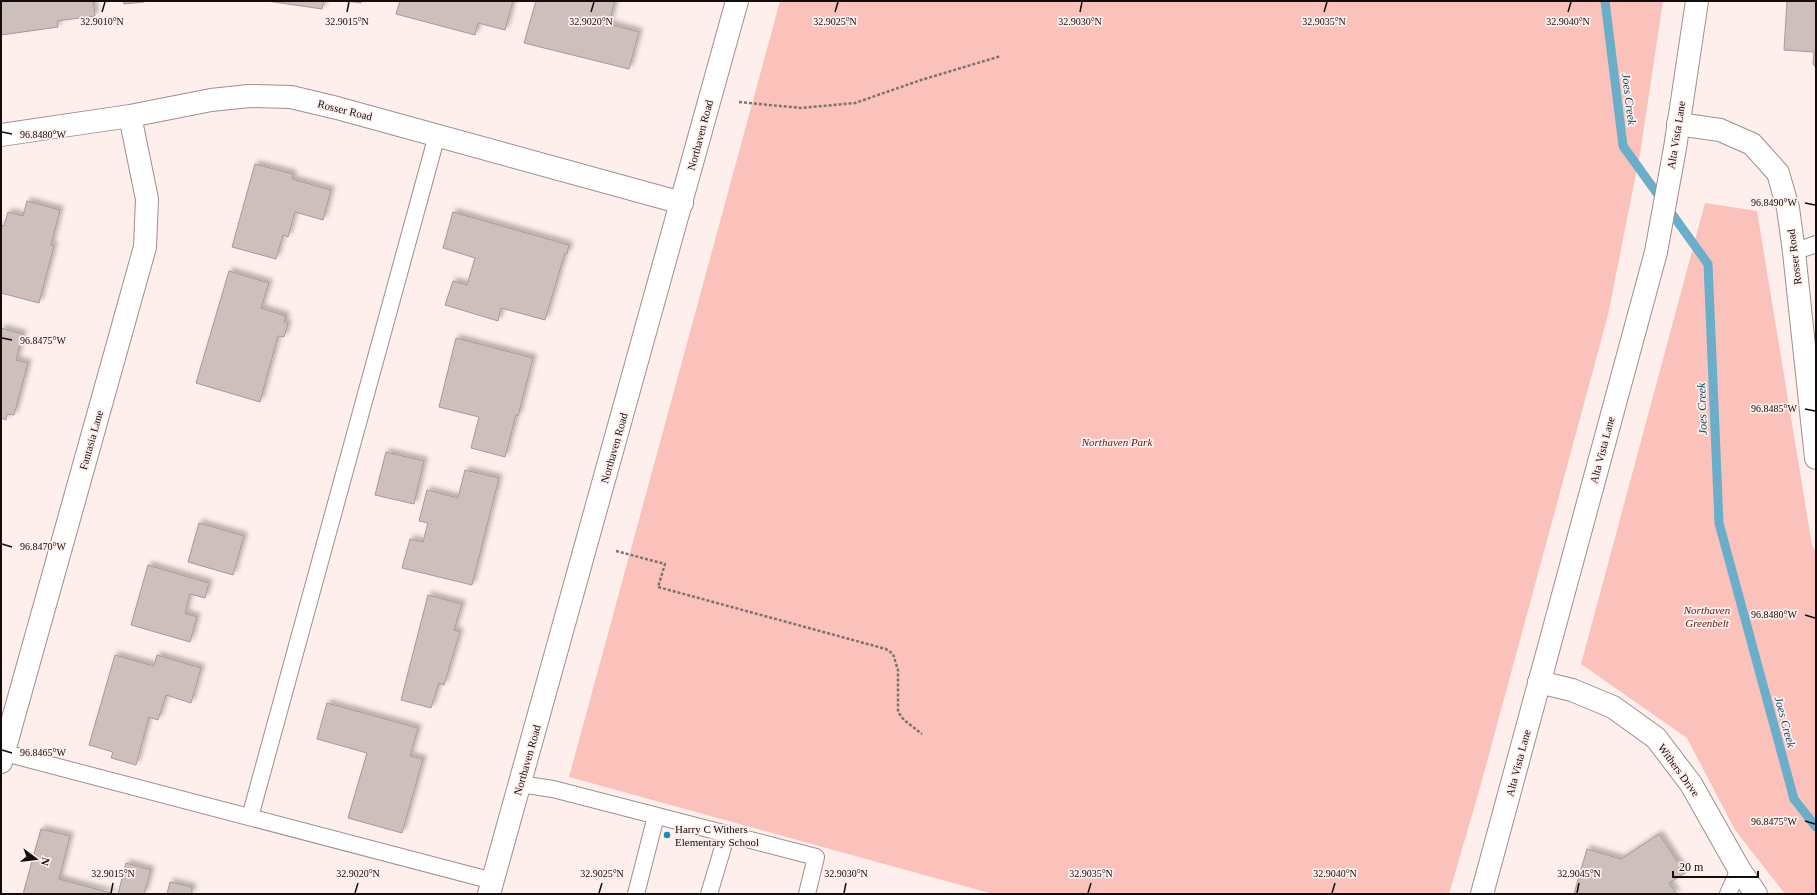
<svg xmlns="http://www.w3.org/2000/svg" width="1817" height="895" viewBox="0 0 1817 895" font-family="'Times New Roman',serif">
<style>
.green{fill:#fbc2bb}
.lines{fill:none;stroke-linecap:round;stroke-linejoin:round}
.stream{stroke:#6baec9;stroke-width:9}
.building{fill:#cebfbd;stroke:#a79997;filter:url(#shadow)}
.service-casing{stroke:#9d8f8d;stroke-width:18}
.minor-casing{stroke:#9d8f8d;stroke-width:24}
.tertiary-casing{stroke:#9d8f8d;stroke-width:24}
.path{stroke:#7c7371;stroke-width:2.5;stroke-dasharray:3 2;stroke-linecap:butt}
.service{stroke:#fff;stroke-width:16}
.minor{stroke:#fff;stroke-width:22}
.tertiary{stroke:#fff;stroke-width:22}
.ticks{fill:none;stroke:#120d0c;stroke-width:1.5}
.poi-dot{fill:#1b8cb1;stroke:#feefed;stroke-width:1.5}
.labels{text-anchor:middle;dominant-baseline:central;stroke-width:3.5;stroke-linejoin:round;paint-order:stroke}
.street-label{font-size:11px;fill:#120d0c;stroke:#feefed}
.park-label{font-size:11px;font-style:italic;fill:#621613;stroke:#feefed}
.poi-label{font-size:11px;fill:#120d0c;stroke:#feefed;text-anchor:start}
.water-label{font-size:12px;font-style:italic;fill:#144c60;stroke:#feefed}
.ticks-label{font-size:10px;text-anchor:middle;fill:#120d0c;stroke:#feefed;stroke-width:3.5;stroke-linejoin:round;paint-order:stroke}
</style>
<defs>
<filter id="shadow"><feDropShadow dx="3.5" dy="-3.5" stdDeviation="2" flood-color="#0004"/></filter>
</defs>
<rect width="100%" height="100%" fill="#feefed"/>
<path class="green" d="M780 1H1663L1640 154 1608 315 1481 784 1449 894H993L569 777Z
M1705 203 1757 211 1812 545 1816 552V894H1785L1735 830 1687 738 1581 664Z"/>
<g class="lines">
<path class="stream" d="M1605 1 1623 146 1708 264 1719 523 1794 799 1816 827"/>
</g>
<path class="building" d="M1 1H93L95 16 57 21 58 27 1 35Z
M123 1H143L144 2 124 4Z
M267 1H324L322 9Z
M346 1H361V3Z
M400 1H513L505 30 478 23 475 35 396 14Z
M536 1H615L609 24 639 32 629 69 524 43Z
M1787 1H1816V68L1813 64 1814 52 1784 50Z
M255 164 293 174 292 179 331 190 323 220 295 212 288 237 283 235 276 259 232 247Z
M27 201 60 210 51 245 54 246 39 303 1 293V225L4 226 8 212 23 216Z
M453 212 569 245 567 254 565 253 545 320 501 308 498 321 445 305 453 281 467 285 475 258 443 248Z
M229 271 269 283 261 308 286 316 284 322 288 324 284 337 278 336 260 402 196 383Z
M1 328 23 334 16 360 28 363 14 415 7 414 6 420 1 418Z
M456 338 533 358 518 416 516 415 505 457 471 448 479 417 439 407Z
M386 452 424 461 414 504 375 495Z
M465 470 499 478 472 585 402 568 410 539 423 542 428 523 419 521 427 490 458 498Z
M199 523 244 536 233 575 188 562Z
M148 565 209 583 205 598 190 594 185 613 197 617 190 642 131 625Z
M428 595 462 604 454 630 460 632 444 685 439 683 431 708 401 700Z
M115 655 154 666 157 655 201 668 191 703 166 695 158 720 149 717 136 765 111 758 113 752 89 745Z
M327 703 418 728 410 756 423 759 402 833 348 818 367 753 317 739Z
M41 829 70 836 59 879 115 894H23Z
M1659 834 1685 873 1669 883 1677 894H1574L1587 849 1621 859Z
M126 863 151 870 144 894H118Z
M170 882 192 887V894H167Z"/>
<g class="lines">
<g class="service-casing">
<path id="service" d="M1794 252 1816 244
M1 752 493 881
M520 784 553 789 816 857 807 894
M250 817 437 135
M636 894 656 816
M709 894 727 834
M1728 894 1739 869"/>
</g>
<g class="minor-casing">
<path id="minor" d="M1678 124 1720 130 1752 144 1778 173 1788 208 1794 252 1816 458
M1 135 130 116 211 100 249 96 291 97 337 108 682 203
M1539 682 1572 690 1613 707 1656 738 1691 784 1739 869 1756 894
M1 762 145 247 147 199 130 116"/>
</g>
<g class="tertiary-casing">
<path id="tertiary" d="M489 894 737 1
M1482 894 1656 252 1675 148 1697 1"/>
</g>
<path class="path" d="M739 102 801 108 855 103 921 80 1001 56
M616 551 665 564 658 587 886 649 893 654 898 670V712L904 720 922 734"/>
<use href="#service" class="service"/>
<use href="#minor" class="minor"/>
<use href="#tertiary" class="tertiary"/>
</g>
<path class="ticks" d="M102 12 105 2M347 12 349 2M591 12 594 2M835 12 838 2M1080 12 1082 2M1324 12 1327 2M1568 12 1571 2M2 132 12 134M1805 203 1815 205M2 338 12 340M1805 409 1815 411M2 544 12 547M1805 615 1815 618M2 750 12 753M1805 821 1815 824M111 893 113 883M355 893 358 883M599 893 602 883M844 893 846 883M1088 893 1091 883M1332 893 1335 883M1577 893 1579 883"/>
<circle class="poi-dot" cx="667" cy="835" r="4"/>
<g class="labels">
<g class="street-label">
<text transform="translate(345 110) rotate(14)">Rosser Road</text>
<text transform="translate(700 135) rotate(-75)">Northaven Road</text>
<text transform="translate(1676 135) rotate(-81)">Alta Vista Lane</text>
<text transform="translate(1794 257) rotate(-97)">Rosser Road</text>
<text transform="translate(91 440) rotate(-74)">Fantasia Lane</text>
<text transform="translate(614 448) rotate(-74)">Northaven Road</text>
<text transform="translate(1602 450) rotate(-75)">Alta Vista Lane</text>
<text transform="translate(527 760) rotate(-74)">Northaven Road</text>
<text transform="translate(1518 763) rotate(-75)">Alta Vista Lane</text>
<text transform="translate(1679 770) rotate(54)">Withers Drive</text>
</g>
<g class="park-label">
<text x="1117" y="442">Northaven Park</text>
<text x="1707" y="610">Northaven<tspan x="1707" dy="13">Greenbelt</tspan></text>
</g>
<g class="poi-label">
<text x="675" y="829">Harry C Withers<tspan x="675" dy="13">Elementary School</tspan></text>
</g>
<g class="water-label">
<text transform="translate(1629 99) rotate(83)">Joes Creek</text>
<text transform="translate(1702 409) rotate(-92)">Joes Creek</text>
<text transform="translate(1785 722) rotate(75)">Joes Creek</text>
</g>
</g>
<g class="ticks-label">
<text x="102" y="25">32.9010°N</text>
<text x="347" y="25">32.9015°N</text>
<text x="591" y="25">32.9020°N</text>
<text x="835" y="25">32.9025°N</text>
<text x="1080" y="25">32.9030°N</text>
<text x="1324" y="25">32.9035°N</text>
<text x="1568" y="25">32.9040°N</text>
<text x="43" y="138">96.8480°W</text>
<text x="1774" y="206">96.8490°W</text>
<text x="43" y="344">96.8475°W</text>
<text x="1774" y="412">96.8485°W</text>
<text x="43" y="550">96.8470°W</text>
<text x="1774" y="618">96.8480°W</text>
<text x="43" y="756">96.8465°W</text>
<text x="1774" y="825">96.8475°W</text>
<text x="113" y="877">32.9015°N</text>
<text x="358" y="877">32.9020°N</text>
<text x="602" y="877">32.9025°N</text>
<text x="846" y="877">32.9030°N</text>
<text x="1091" y="877">32.9035°N</text>
<text x="1335" y="877">32.9040°N</text>
<text x="1579" y="877">32.9045°N</text>
</g>
<rect width="1817" height="895" fill="none" stroke="#120d0c" stroke-width="4"/>
<g transform="translate(36 859) rotate(105)" stroke="#feefed" stroke-width="3" paint-order="stroke">
<path d="M0-3L7 15L0 10L-7 15Z" fill="#120d0c"/>
<text y="-6" font-size="11" font-weight="bold" text-anchor="middle" fill="#120d0c">N</text>
</g>
<path d="M1673 871v6h85v-6" fill="none" stroke="#120d0c" stroke-width="2"/>
<text x="1679" y="871" font-size="12" fill="#120d0c" stroke="#feefed" stroke-width="3" paint-order="stroke">20 m</text>
</svg>
